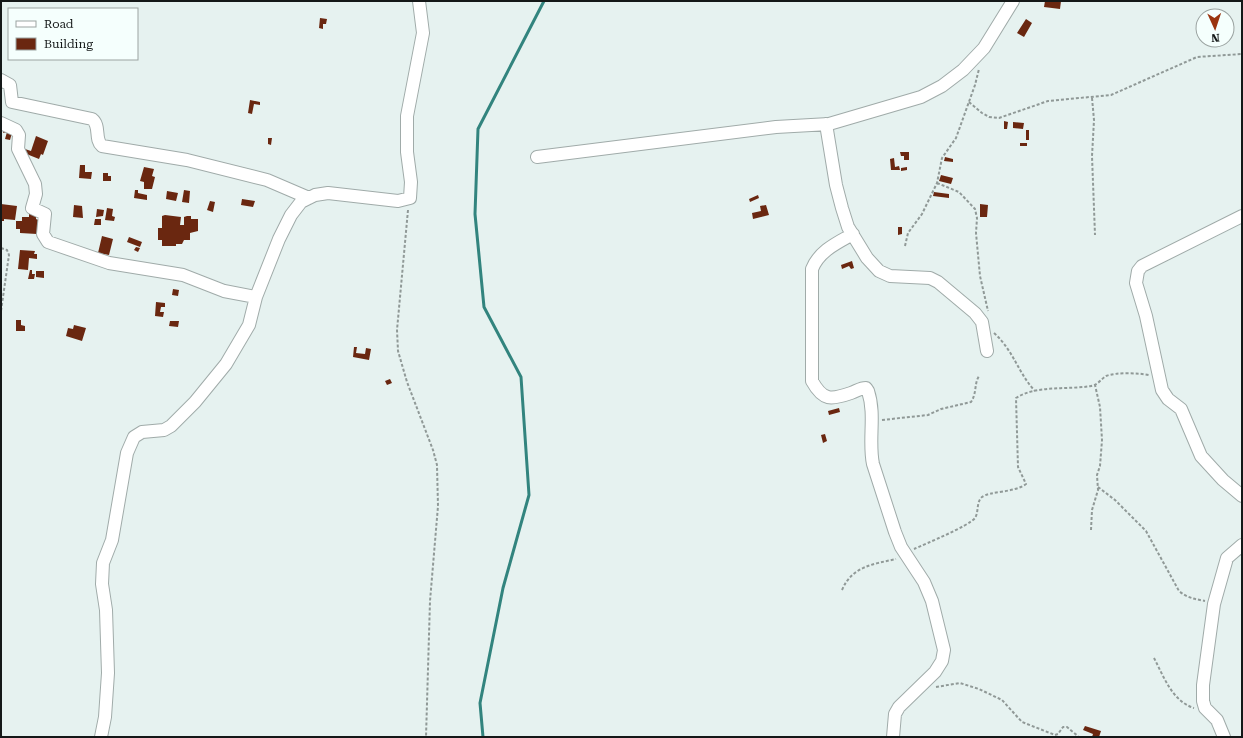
<svg xmlns="http://www.w3.org/2000/svg" width="1243" height="738" viewBox="0 0 1243 738" font-family="'Roboto Serif',serif">
<style>
.lines{fill:none;stroke-linecap:round;stroke-linejoin:round}
.stream{stroke:#32847e;stroke-width:3}
.building{fill:#6a2710}
.minor-casing{stroke:#a0aba9;stroke-width:14}
.path{stroke:#909997;stroke-width:2;stroke-dasharray:3 2;stroke-linecap:butt}
.minor{stroke:#fff;stroke-width:12}
</style>
<rect width="100%" height="100%" fill="#e6f2f0"/>
<g class="lines">
<path class="stream" d="M483 737 480 703 503 588 529 495 521 377 484 307 475 214 478 129 544 1"/>
</g>
<path class="building" d="M1045 1H1061L1060 9 1044 7Z
M320 18 327 19 326 24H323V29L319 28Z
M1026 19 1032 23 1024 37 1017 33Z
M250 100 260 102V105L254 104 252 114 248 113Z
M1004 121 1008 122 1007 129H1004Z
M1013 122 1024 123 1023 129 1013 128Z
M5 127 13 129 10 140 5 139 7 132 3 133Z
M1026 130H1029V140H1026Z
M36 136 48 141 43 155 41 154 39 159 24 153 25 149 31 151Z
M268 138H272L271 145 268 144Z
M1020 143H1027V146H1020Z
M900 152H909V160H904V156H901Z
M945 157 953 159V162L944 161Z
M894 158 895 167 899 166 900 170H891L890 159Z
M80 165H85V172H92L91 179 79 178Z
M144 167 154 169 152 176 155 177 152 189H144V182L140 181Z
M907 167V170L901 171V168Z
M103 173H108V176H111V181H103Z
M941 175 953 178 951 184 939 181Z
M135 190H138V193L147 195V200L134 198Z
M184 190 190 191 189 203 182 202Z
M167 191 178 193 176 201 166 199Z
M934 192 949 194V198L933 196Z
M758 195 759 198 750 202 749 199Z
M242 199 255 201 253 207 241 205Z
M210 201 215 202 213 212 207 210Z
M1 204 17 206 15 220 4 219V221H1Z
M980 204 988 205 987 217H980Z
M74 205 82 206 83 218 73 217Z
M766 205 769 215 753 219 752 213 761 211 760 206Z
M107 208 113 209 112 216 115 217 114 221 105 220Z
M97 209 104 210 103 216 96 217Z
M29 213 36 214V219L38 220 37 234 20 233V229H16V221H22V217H29Z
M165 215 181 217 180 225H184V217L187 216H191V219H198V231L190 233V240H184L182 244H176V246H162V240H158V228H162V216Z
M95 219H101V225H94Z
M898 227H902V234L898 235Z
M102 236 113 239 109 255 98 253Z
M129 237 142 242 140 247 127 242Z
M136 247 140 248 138 252 134 250Z
M20 250 35 251 34 254H37V259L29 258 28 270 18 269Z
M852 261 854 268 851 269 849 266 842 269 841 265Z
M30 270H32V274H35L34 279H28Z
M36 271H44V278L36 277Z
M173 289 179 290 178 296 172 295Z
M156 302 165 303V307H161L160 312H164L163 317 155 316Z
M16 320H21V325L25 326V331H16Z
M170 321H179L178 327 169 326Z
M74 325 86 328 82 341 66 336 68 328 73 329Z
M354 347H357L356 353 365 354 366 348 371 349 369 360 353 357Z
M390 379 392 383 387 385 385 381Z
M839 408 840 412 829 415 828 411Z
M825 434 827 441 823 443 821 435Z
M1085 726 1101 731 1099 737H1092L1093 734 1083 730Z"/>
<g class="lines">
<g class="minor-casing">
<path id="minor" d="M1 80 10 85 12 102 92 119C101 126 94 139 102 146L187 160 267 180 309 198
M1 123 16 130 19 135 18 149 35 184 36 194 32 208 45 214 43 234 48 242 109 263 183 275 224 291 256 297
M826 124 836 185 842 208 848 227 867 258 879 271 890 276 930 278 938 282 975 313 982 322 987 351
M537 157 776 127 829 124 921 97 942 86 963 70 984 48 1013 1
M1242 216 1142 266 1138 271 1136 283 1146 316 1162 390 1168 399 1181 409 1201 456 1223 480 1242 496
M853 234C837 243 819 251 812 269V381C823 401 831 400 851 393 857 391 860 388 866 388L868 391C876 415 868 440 873 464L895 532 901 547 924 582 932 601 944 650 942 661 935 672 899 707 895 714 893 737
M101 737 105 717 108 673 106 610 102 584 103 563 112 540 127 453 134 437 142 432 164 430 171 426 195 402 226 364 249 325 256 297 279 239 291 215 301 202 315 195 328 193 398 201 410 198 411 182 407 152V116L423 33 419 1
M1224 737 1217 720 1205 708 1203 701V685L1214 604 1227 558 1242 545"/>
</g>
<path class="path" d="M1092 98 1094 120 1092 156 1095 235
M969 102 982 113 989 117 999 118 1048 101 1111 95 1197 57 1242 54
M937 183 959 192 975 209 977 218 976 233 980 276 988 311
M408 210 397 330 398 351 407 382 433 450 437 465 438 506 430 601 426 737
M905 246 908 233 922 214 937 183 942 158 956 138 975 85 979 69
M1 248 7 250 9 255 1 311
M994 333C1014 351 1018 373 1035 391
M882 420 928 415 941 409 971 402C977 393 974 384 979 376
M1098 487 1115 500 1146 531 1179 591C1187 598 1195 599 1205 601
M1091 530 1092 510 1098 490 1097 475 1100 466 1102 440 1100 407 1095 385
M914 549C925 544 969 526 975 518 979 512 976 502 982 497 989 491 1014 493 1026 484L1018 467 1016 398C1036 385 1067 390 1091 386 1098 385 1101 379 1106 376 1116 372 1139 373 1149 375
M842 590C852 566 874 564 896 559
M1154 658C1164 677 1172 701 1194 708
M936 687 960 683 979 689 1002 700 1022 722 1055 735 1058 734 1063 727H1067L1079 737
M1 736 2 737"/>
<use href="#minor" class="minor"/>
</g>
<rect width="1243" height="738" fill="none" stroke="#141818" stroke-width="4"/>
<rect x="8" y="8" width="130" height="52" fill="#f5fffd" stroke="#9ba3a1"/>
<rect x="16" y="21" width="20" height="6" fill="#ffffff" stroke="#9ba3a1"/>
<text x="44" y="28" font-size="12" fill="#141818">Road</text>
<rect x="16" y="38" width="20" height="12" fill="#6a2710" stroke="#9ba3a1"/>
<text x="44" y="48" font-size="12" fill="#141818">Building</text>
<g transform="translate(1215 28) rotate(177)"><circle r="19" fill="#f5fffd" stroke="#9ba3a1"/>
<path d="M0-3L7 15L0 10L-7 15Z" fill="#9a340f"/>
<text y="-6" font-size="11" font-weight="bold" text-anchor="middle" fill="#141818">N</text>
</g>
</svg>
